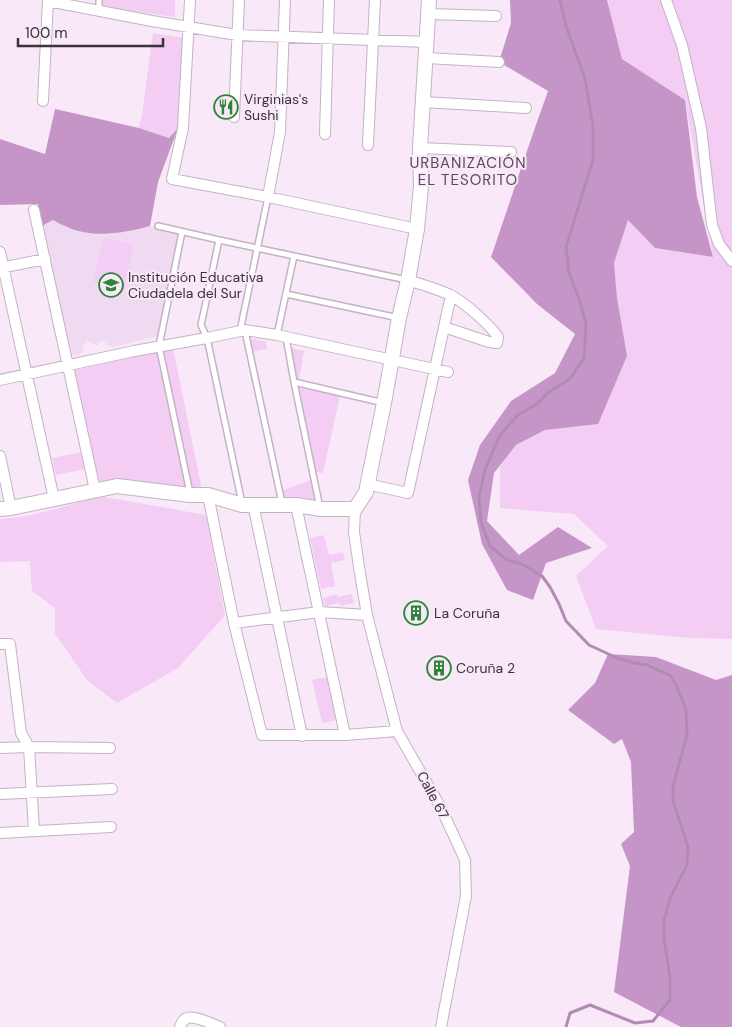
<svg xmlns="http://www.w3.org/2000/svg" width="732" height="1027" viewBox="0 0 732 1027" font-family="'DM Sans',sans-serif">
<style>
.built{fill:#f0daf1}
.green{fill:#f3cdf4}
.forest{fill:#c695c8}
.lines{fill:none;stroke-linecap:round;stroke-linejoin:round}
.stream{stroke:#b18cb2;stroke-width:3}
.lane-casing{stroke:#c3b3c3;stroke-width:8}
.street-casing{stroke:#c3b3c3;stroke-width:12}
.secondary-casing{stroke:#c3b3c3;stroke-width:16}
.lane{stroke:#fff;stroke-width:5}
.street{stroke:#fff;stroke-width:10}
.secondary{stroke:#fff;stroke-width:14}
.labels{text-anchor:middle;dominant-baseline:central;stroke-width:4;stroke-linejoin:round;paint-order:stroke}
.poi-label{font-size:14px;fill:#3a343a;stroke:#f8e8f8;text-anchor:start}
.street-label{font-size:14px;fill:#3a343a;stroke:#f8e8f8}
.neighbourhood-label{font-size:15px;letter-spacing:1px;fill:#584b59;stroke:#f8e8f8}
</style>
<rect width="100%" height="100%" fill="#f8e8f8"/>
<path class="built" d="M53 220 69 228 109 234 142 229 150 226 179 233 158 336 112 347 101 340 97 346 87 340 82 347 83 352 81 354 68 356 40 227Z"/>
<path class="green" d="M103 0H175V17L102 7Z
M607 0H732V639L690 638 596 629 576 576 608 546 574 514 500 508V466L516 445 545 430 598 423 617 298 614 263 628 219 655 248 713 257 685 100 622 59Z
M153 33 183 38 178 128 169 138 139 128 142 115Z
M104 238 134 245 124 289 93 282Z
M250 338 266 342 267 349 251 352 249 340Z
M173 348 202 490 98 481 72 371Z
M290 348 304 351 299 380H296Z
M299 388 340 396 323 473 316 472Z
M82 452 86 469 56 475 52 458Z
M313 479 316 496 313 500H285L283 499 282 491Z
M99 496 206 515 225 615 178 668 117 703 88 681 55 634V608L32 591 30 561 0 562V519C34 517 67 506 99 496Z
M324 535 329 555 343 552 345 560 331 563 335 586 321 589 310 538Z
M337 594 338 597 352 594 354 603 340 606 339 603 325 606 323 598Z
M327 677 336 720 322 723 312 680Z"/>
<path class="forest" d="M510 0H607L622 59 685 100 697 197 713 257 655 248 628 220 614 263 617 298 627 356 598 424 545 430 516 445 494 473 487 521 519 555 558 527 592 548 546 563 533 600 507 590 482 544 468 480 480 445 511 401 555 373 575 334 537 304 491 257C510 202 528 146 548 91L499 62 511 23Z
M55 109 139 128 169 138 178 128 158 182 150 226C141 229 132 230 123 232 96 236 77 234 53 220L40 227 38 204 0 205V139L45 154Z
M608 654 656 657 716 680 732 675V1027H681L614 992 630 866 621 844 634 832 631 762 622 739 614 744 568 710 595 683Z"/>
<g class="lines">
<path class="stream" d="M560 0 566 26 585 79 593 126V160L566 247 569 273 579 299 586 324 584 358 570 379 549 392 537 404 518 415 500 435 485 470 479 497 481 522 490 546 507 560 522 564 542 576 550 587 559 604 566 621 589 645 617 658 634 663 647 665 671 676 676 685 686 709 687 735 673 786V801L688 847 687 865 671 896 664 920V938L670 978V1000L653 1021 635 1023 590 1005 570 1013 566 1027"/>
<g class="lane-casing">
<path id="lane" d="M99 10V0
M158 226 219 240 407 280
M182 232 159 346 190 493
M219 240 201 325 207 338 242 503
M286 294 399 318
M240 331 268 197
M245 331 282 503
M277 335 294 256
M286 337 294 382 320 508
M294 382 384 403"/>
</g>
<g class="street-casing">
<path id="street" d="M190 0 183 128 172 179 268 197 417 229
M666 0 682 45 701 128 712 225 719 244 732 261
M48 1 152 21 237 35 427 42
M428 14 496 16
M426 58 499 62
M43 101 48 0
M423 102 526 108
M234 117 239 0
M325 134 329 0
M368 145 375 0
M420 148 511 152
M268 197 280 132 285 0
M34 210 95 490
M0 252 54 499
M0 268 45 259
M408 280C422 285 439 289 452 296 465 303 490 325 498 337L497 343 489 342 444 327
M0 380 134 351 207 338 245 330 277 335 448 372
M0 456 11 508
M367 484 408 493 451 295
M208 495 234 623 262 735H345L397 731
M253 504 302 736
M296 505 345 735
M355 509 354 532 359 567 367 615 397 731 441 808 465 860 466 896 441 1027
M234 623 319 612 367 615
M0 644H10L21 733 29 747 34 831
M0 748 29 747 110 748
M0 794 112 789
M0 833 111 827
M180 1027C185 1008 208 1023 220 1027"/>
</g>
<g class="secondary-casing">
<path id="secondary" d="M0 509 11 508 117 486 190 495H208L242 505H296L321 509H355L366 492 384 403 399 318 408 280 417 229 421 186 420 148 429 0"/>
</g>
<use href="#lane" class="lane"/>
<use href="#street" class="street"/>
<use href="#secondary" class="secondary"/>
</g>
<defs>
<g id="restaurant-ring" transform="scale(1.25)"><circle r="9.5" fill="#f8e8f8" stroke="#2d8636" stroke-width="1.5"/><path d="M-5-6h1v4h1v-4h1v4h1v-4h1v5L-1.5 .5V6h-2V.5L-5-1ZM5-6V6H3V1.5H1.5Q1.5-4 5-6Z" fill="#2d8636"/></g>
<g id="university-ring" transform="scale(1.25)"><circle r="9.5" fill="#f8e8f8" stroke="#2d8636" stroke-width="1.5"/><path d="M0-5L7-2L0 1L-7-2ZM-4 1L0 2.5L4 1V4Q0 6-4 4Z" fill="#2d8636"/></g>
<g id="building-ring" transform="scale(1.25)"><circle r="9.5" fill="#f8e8f8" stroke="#2d8636" stroke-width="1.5"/><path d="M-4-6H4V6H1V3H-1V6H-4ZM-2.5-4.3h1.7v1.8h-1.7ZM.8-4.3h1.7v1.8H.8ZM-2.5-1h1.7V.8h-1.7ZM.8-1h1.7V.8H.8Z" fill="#2d8636"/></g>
</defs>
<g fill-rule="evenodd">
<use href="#restaurant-ring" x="226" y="107"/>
<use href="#university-ring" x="111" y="285"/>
<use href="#building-ring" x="416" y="613"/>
<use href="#building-ring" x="439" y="668"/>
</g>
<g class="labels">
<g class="poi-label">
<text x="244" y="99">Virginias's<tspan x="244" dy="16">Sushi</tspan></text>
<text x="128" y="277">Institución Educativa<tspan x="128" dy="16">Ciudadela del Sur</tspan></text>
<text x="434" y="613">La Coruña</text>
<text x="456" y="668">Coruña 2</text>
</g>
<g class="street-label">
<text transform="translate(433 795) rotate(62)">Calle 67</text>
</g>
<g class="neighbourhood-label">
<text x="468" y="163">URBANIZACIÓN<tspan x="468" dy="17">EL TESORITO</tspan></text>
</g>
</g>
<path d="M18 38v8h145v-8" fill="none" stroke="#3a343a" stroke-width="2.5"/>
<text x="25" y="38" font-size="15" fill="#3a343a" stroke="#f8e8f8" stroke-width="4" paint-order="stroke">100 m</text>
</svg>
